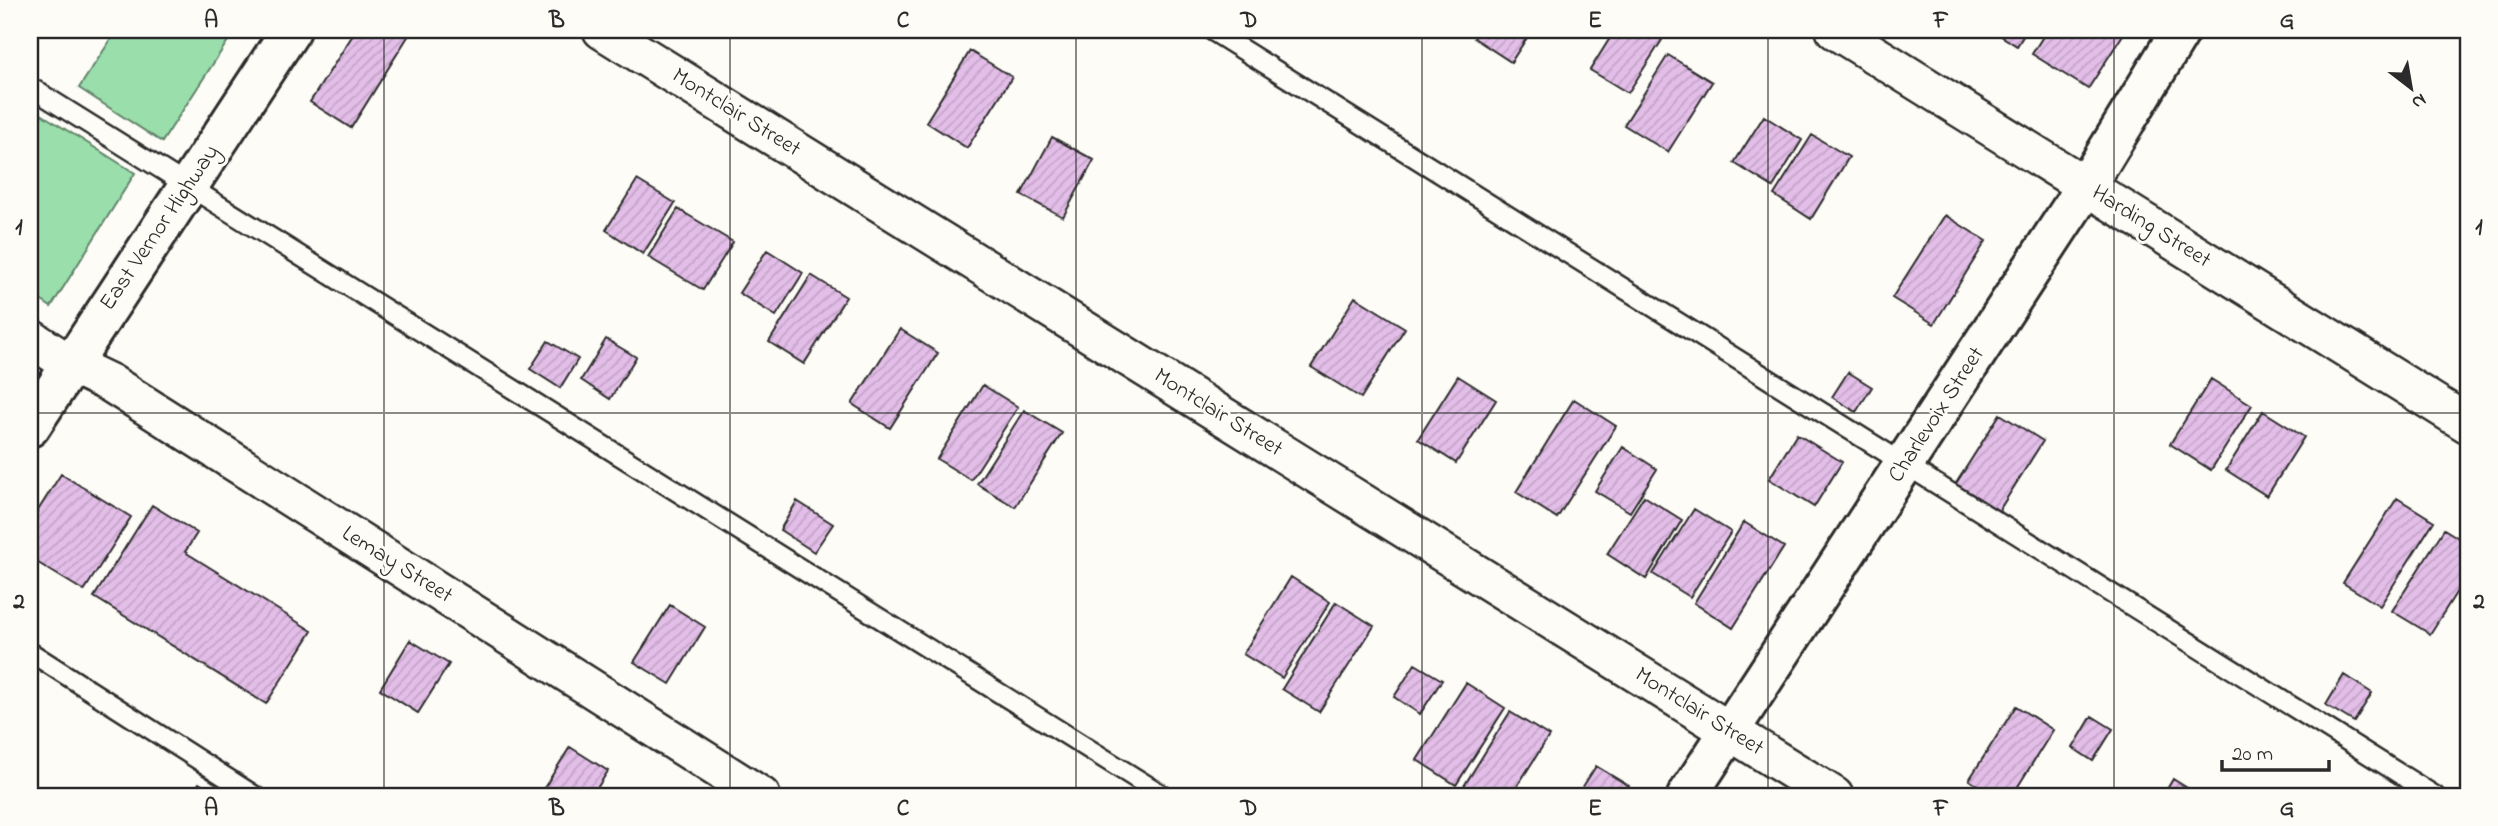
<svg xmlns="http://www.w3.org/2000/svg" width="2498" height="826" viewBox="0 0 2498 826" font-family="'Indie Flower',sans-serif">
<style>
.green{fill:#99deab;stroke:#62846b;stroke-width:2}
.building{fill:url(#building-hatch);stroke:#2b2b2b;stroke-width:2}
.lines{fill:none;stroke-linecap:round;stroke-linejoin:round}
.service-casing{stroke:#2b2b2b;stroke-width:23}
.minor-casing{stroke:#2b2b2b;stroke-width:42}
.tertiary-casing{stroke:#2b2b2b;stroke-width:44}
.service{stroke:#fdfcf7;stroke-width:18}
.minor{stroke:#fdfcf7;stroke-width:37}
.tertiary{stroke:#fdfcf7;stroke-width:38}
.grid{fill:none;stroke:#2b2b2b;stroke-width:2;stroke-opacity:0.55}
.labels{text-anchor:middle;dominant-baseline:central;stroke-width:6;stroke-linejoin:round;paint-order:stroke}
.street-label{font-size:23px;fill:#2b2b2b;stroke:#fdfcf7}
.neatline{fill:none;stroke:#2b2b2b;stroke-width:2.5}
.grid-label{font-size:23px;text-anchor:middle;font-weight:bold;fill:#2b2b2b}
</style>
<defs>
<pattern id="building-hatch" width="6" height="6" patternUnits="userSpaceOnUse" patternTransform="scale(1.75)"><rect width="6" height="6" fill="#e3bee8"/><path d="M-1 1l2-2M0 6l6-6M5 7l2-2" fill="none" stroke="#c3a3c7"/></pattern>
</defs>
<rect width="100%" height="100%" fill="#fdfcf7"/>
<filter id="ink" filterUnits="userSpaceOnUse"><feTurbulence type="fractalNoise" baseFrequency=".0143" numOctaves="2"/><feDisplacementMap in="SourceGraphic" scale="14" xChannelSelector="R" yChannelSelector="G"/><feConvolveMatrix kernelMatrix="1 2 1 2 8 2 1 2 1" color-interpolation-filters="sRGB"/></filter>
<g filter="url(#ink)">
<path class="green" d="M117 30H235L162 142 79 88Z
M30 107 135 173 51 307 30 293Z"/>
<path class="building" d="M356 30H412L351 128 310 102Z
M1479 30H1532L1511 62 1474 38Z
M1615 30H1646L1662 40 1628 93 1590 70Z
M1992 30H2027L2017 46Z
M2047 30H2126L2088 89 2032 54Z
M970 51 1012 77 967 148 926 122Z
M1668 55 1712 82 1668 152 1624 125Z
M1764 116 1802 140 1773 187 1734 163Z
M1812 135 1849 157 1811 219 1774 195Z
M1052 137 1094 160 1063 217 1021 195Z
M637 180 675 203 643 254 606 230Z
M678 209 733 242 703 290 648 257Z
M1945 215 1986 241 1934 324 1892 298Z
M767 250 803 273 776 316 739 293Z
M811 275 846 297 804 364 769 342Z
M1355 297 1405 328 1361 398 1311 367Z
M900 329 938 353 890 428 852 404Z
M606 339 636 357 610 399 581 380Z
M548 341 578 359 560 388 530 369Z
M1848 372 1872 387 1856 412 1832 397Z
M1458 376 1496 400 1456 463 1418 439Z
M2211 379 2252 405 2211 470 2170 444Z
M983 385 1018 407 971 480 937 459Z
M1574 399 1616 426 1557 518 1516 492Z
M1024 410 1062 433 1015 507 977 484Z
M2263 411 2304 437 2267 496 2226 470Z
M2000 414 2043 441 1998 512 1955 485Z
M1797 434 1842 462 1814 507 1769 479Z
M1623 447 1657 469 1630 512 1595 491Z
M61 474 131 517 84 591 30 558V523Z
M1644 496 1682 520 1646 579 1607 554Z
M2397 498 2434 521 2380 606 2343 583Z
M797 501 833 524 814 552 780 530Z
M152 505 197 533 185 552 312 631 266 704 94 597Z
M1694 509 1731 532 1690 597 1653 574Z
M1744 522 1784 547 1733 628 1694 603Z
M2444 529 2468 544V574L2430 634 2392 611Z
M1291 577 1330 602 1282 678 1243 654Z
M1336 602 1374 626 1319 712 1282 689Z
M670 605 705 627 670 684 634 662Z
M410 640 449 664 418 713 380 689Z
M1415 664 1442 680 1420 714 1394 697Z
M2344 675 2372 693 2354 722 2326 705Z
M1466 683 1505 708 1456 785 1417 760Z
M2016 706 2053 730 2012 796H1995L1969 780Z
M1510 712 1549 736 1511 796H1481L1464 786Z
M2092 716 2113 729 2093 761 2073 748Z
M570 747 608 771 592 796H539Z
M1596 766 1629 786 1622 796H1577Z
M2173 779 2200 796H2163Z
M199 783 220 796H190Z"/>
<g class="lines">
<g class="service-casing">
<path id="service" d="M1211 30 2435 796
M30 87 1164 796
M30 652 255 796"/>
</g>
<g class="minor-casing">
<path id="minor" d="M602 30 1834 796
M1835 30 2468 424
M30 338 70 364 110 383 761 796"/>
</g>
<g class="tertiary-casing">
<path id="tertiary" d="M30 427 291 30
M1687 796 2086 186 2181 30"/>
</g>
<use href="#service" class="service"/>
<use href="#minor" class="minor"/>
<use href="#tertiary" class="tertiary"/>
</g>
</g>
<path class="grid" d="M384 30V796M730 30V796M1076 30V796M1422 30V796M1768 30V796M2114 30V796M30 413H2468"/>
<g class="labels">
<g class="street-label">
<text transform="translate(736 113) rotate(32)">Montclair Street</text>
<text transform="translate(2151 227) rotate(32)">Harding Street</text>
<text transform="translate(160 228) rotate(-56)">East Vernor Highway</text>
<text transform="translate(1218 413) rotate(32)">Montclair Street</text>
<text transform="translate(1937 415) rotate(-57)">Charlevoix Street</text>
<text transform="translate(397 565) rotate(32)">Lemay Street</text>
<text transform="translate(1699 712) rotate(32)">Montclair Street</text>
</g>
</g>
<rect width="2498" height="826" fill="none" stroke="#fdfcf7" stroke-width="77"/>
<g transform="translate(2411 88) rotate(149)" stroke="#fdfcf7" stroke-width="5" paint-order="stroke">
<path d="M0-5L12 26L0 18L-12 26Z" fill="#2b2b2b"/>
<text y="-10" font-size="19" font-weight="bold" text-anchor="middle" fill="#2b2b2b">N</text>
</g>
<path d="M2222 760v10h107v-10" fill="none" stroke="#2b2b2b" stroke-width="3.5"/>
<text x="2232" y="760" font-size="21" fill="#2b2b2b" stroke="#fdfcf7" stroke-width="5" paint-order="stroke">20 m</text>
<rect x="38" y="38" width="2422" height="750" class="neatline"/>
<g class="grid-label">
<text x="211" y="27">A</text>
<text x="557" y="27">B</text>
<text x="903" y="27">C</text>
<text x="1249" y="27">D</text>
<text x="1595" y="27">E</text>
<text x="1941" y="27">F</text>
<text x="2287" y="27">G</text>
<text x="19" y="234">1</text>
<text x="2479" y="234">1</text>
<text x="19" y="608">2</text>
<text x="2479" y="608">2</text>
<text x="211" y="815">A</text>
<text x="557" y="815">B</text>
<text x="903" y="815">C</text>
<text x="1249" y="815">D</text>
<text x="1595" y="815">E</text>
<text x="1941" y="815">F</text>
<text x="2287" y="815">G</text>
</g>
</svg>
